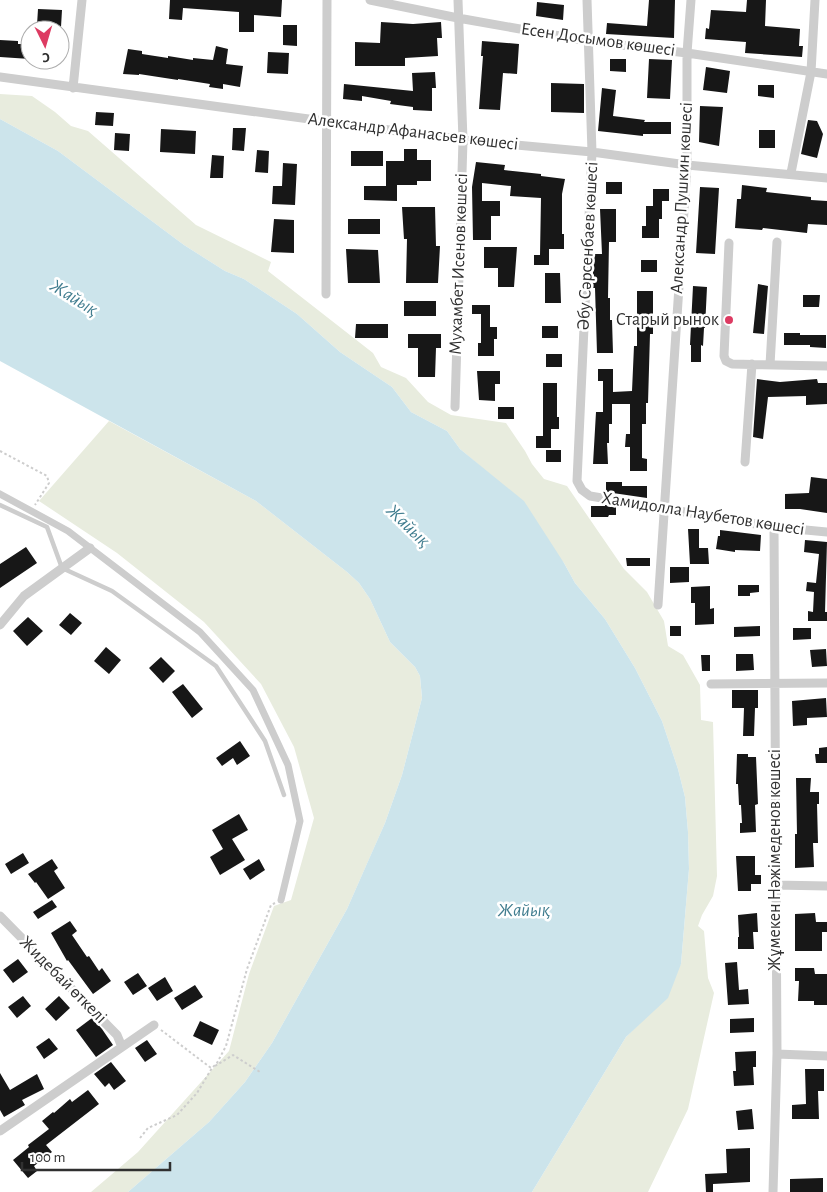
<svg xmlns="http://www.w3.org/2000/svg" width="827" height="1192" viewBox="0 0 827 1192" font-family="'Alegreya Sans',sans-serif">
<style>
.green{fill:#e8ecde}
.water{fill:#cce4eb}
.building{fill:#171717}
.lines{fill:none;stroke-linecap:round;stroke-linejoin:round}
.path{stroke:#cdcdcd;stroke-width:2;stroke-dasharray:2.5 2.5;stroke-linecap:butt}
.service{stroke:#cdcdcd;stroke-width:4.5}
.pedestrian{stroke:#cdcdcd;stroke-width:7}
.minor{stroke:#cdcdcd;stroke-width:9}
.poi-dot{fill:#dd3b62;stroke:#fff;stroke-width:2}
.labels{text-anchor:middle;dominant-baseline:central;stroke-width:5;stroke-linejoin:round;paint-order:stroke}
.street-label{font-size:18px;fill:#303030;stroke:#fff}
.poi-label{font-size:18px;fill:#303030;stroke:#fff;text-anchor:end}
.water-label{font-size:19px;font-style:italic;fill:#417d8f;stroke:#fff}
</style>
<rect width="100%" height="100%" fill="#fff"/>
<path class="green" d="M0 94 32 96 55 112 71 126 88 131 196 225 271 262 268 271 373 353 381 367 406 378 428 402 451 415 506 423 525 451 532 464 544 479 567 486 624 569 647 592 664 621 668 646 683 655 700 685 701 720 713 722 717 876 713 896 702 915 698 926 704 931 708 978 714 993 688 1109 648 1192H532L626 1037 638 1025 681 964 689 869 688 832 685 797 678 769 662 721 635 668 605 619 575 583 564 563 479 465 460 449 447 431 411 412 392 387 340 352 297 314 244 279 225 271 184 245 58 151 0 119Z
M109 421 256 501 347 572 359 583 370 599 390 642 415 667 420 676 421 688 422 698 402 775 385 823 347 909 272 1043 245 1082 209 1122 128 1192H91L138 1152 229 1051 249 974 274 906 291 900 314 818 294 747 261 684 204 622 117 553 39 501Z"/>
<path class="water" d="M0 119 58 151 184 245 225 271 244 279 297 314 340 352 392 387 411 412 447 431 460 449 524 501 564 563 575 583 605 619 635 668 662 721 678 769 685 797 688 832 689 869 681 964 668 998 626 1037 532 1192H128L209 1122 245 1082 272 1043 347 909 369 859 385 823 402 775 422 698 420 676 415 667 390 642 370 599 359 583 347 572 256 501 0 361Z"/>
<path class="building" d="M170 0H282L281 17 254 15V32H239V12L183 8 182 20 169 19Z
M649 0H675L674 38 606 34 607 23 647 26Z
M747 0H766L765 26 800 29 799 46H803L802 57 745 53 746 42 705 39 706 28 709 29 711 10 746 12Z
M537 2 564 5 563 20 536 16Z
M38 9 62 10 61 27 37 25Z
M381 22 413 24 441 22 442 38H437L438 56 405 58V66H355V42L380 43Z
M283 25H297V46L283 45Z
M0 40 18 41V44H30V59L0 57Z
M482 41 519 44 517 74 503 73 500 110 479 109 483 56H481Z
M216 46 228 49 226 64 243 66 240 87 223 84V89L209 87 210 84 178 79V80L139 74V75L123 74 128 49 142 51V54L168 58V56L193 60V58L213 60Z
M268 52 289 53 288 74 267 73Z
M610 59H626V72L610 71Z
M649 59 672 60 670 99 647 98Z
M706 67 730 71 727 93 703 90Z
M435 72 436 88H432V111L413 110V107L390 104 391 101 362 96V101L343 99 344 84 413 91 412 73Z
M551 83 584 84V113L551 112Z
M758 85H774V98L758 96Z
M602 88 616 90 613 116 645 120 644 122H671V134H643V136L598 131Z
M700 106 723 107 719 146 699 142Z
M96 112 114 113 113 126 95 125Z
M808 120 817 121 823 134 817 158 801 154Z
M233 128H246L244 151 232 150Z
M161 129 196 131 195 154 160 152Z
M759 130H775V148H759Z
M115 133 130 134 129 151 114 150Z
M404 149H417V160H431V181H417V185H397V201L364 200V186H386V161H404Z
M257 150 269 151 268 173 255 172Z
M351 151H383V166H351Z
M212 155 224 156 223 178H210Z
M476 162 505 165 504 170 541 174V176L565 179 562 194V234H564V249H549V265H534V255H540L541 198 510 196 511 186 482 183V201H500V216H491V240H473L472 187Z
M283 163 297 164 295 205 272 204 273 186H282Z
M606 182H622V194H606Z
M742 185 767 188 766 192 811 197V200L827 201V225L808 224 807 233 763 228 762 230 735 228 737 199H741Z
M700 187 719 188 715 254 696 253Z
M653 189H669V201H662V219H659V238H642V226H646V206H653Z
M402 207H435L436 246H440L438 283H406L407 239H404Z
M600 209H616V242H609L608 298H610V320H612L613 353H597L595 288H592L594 254H602Z
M274 219 294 220V253L271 252Z
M348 219H380V234H348Z
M484 247H517L514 287H498V268H484Z
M346 249 378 250 380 283H348Z
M641 260H657V272H641Z
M545 273H560L561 303H545Z
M758 284 768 286 764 334 753 333Z
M693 286 707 287 705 328H704L703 346 701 345V362H691V345H690Z
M637 291H653V334H650L648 403H646V424H642V458L647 459V471H630V447H625L626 434H630V404H612V424H609V443H607L608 464H593L596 412H603V381H598V369H613V392L632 391 634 346H637Z
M803 295H820L819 307H803Z
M404 301H436V316H404Z
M472 305H490V327H497V339H494V356H478V343H481V314H472Z
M356 324H388V338H355Z
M542 326H558V338H542Z
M784 333H800V335H826V348L810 347V345H784Z
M408 334H441V348H436L435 377H418V348H408Z
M546 354H562V367H546Z
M477 371H500V384H495V401L479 400Z
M757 379 780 382 817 379 818 383H827V404L806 405V396L768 397 763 439 753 437Z
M543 383H557V417H559V429H551V448H536V436H543Z
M498 407H514V419H498Z
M546 450H561V462H546Z
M811 477 827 479V513L800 509H785V494L809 493Z
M606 482H622V486H647V498L606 492Z
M605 505 616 507V515H609L608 517H591V506H605Z
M688 529H699V548H708L709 564H690Z
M720 530 761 535 760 551 735 550V552L716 549 718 536H720Z
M805 540 827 542 825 612H827V621H808V611L813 612 814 592 806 591 807 582 816 583 819 554 804 552Z
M26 547 37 563 0 588V564Z
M626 558H650V566H627Z
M670 567H689V582L670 583Z
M738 585H759V592L750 593V596H738Z
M710 586V609L714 608V624L695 625V603H691V587Z
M70 613 82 623 71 635 59 625Z
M28 617 43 631 27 646 13 631Z
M670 626H681V636H670Z
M760 626V636L734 637V627Z
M793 628H811V639L793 640Z
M106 647 121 660 109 674 94 661Z
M826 649 827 666 812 667 810 650Z
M736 654H753L754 670 736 671Z
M701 655H710V671H702Z
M161 657 175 671 163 683 149 668Z
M183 684 203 709 192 718 172 692Z
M732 690H758V708H755L754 736H743L744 708H732Z
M826 698 827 717 807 718V725L793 726 792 701Z
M240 741 250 756 237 765 233 758 222 766 216 758Z
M827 747V763H816L815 754H819V748Z
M737 754H748V757H756L758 804 755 805 756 832 740 833V823H742L741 805H739L738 784H736Z
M796 778H811L810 792H819V804H817L818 843H813L814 867 795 868V834H797Z
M239 814 248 830 232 839 245 860 220 875 210 857 223 849 212 830Z
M23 853 29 863 11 874 5 864Z
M736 856H755V875H761V884H751V891H738Z
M52 859 58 868 54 871 65 888 48 899 36 882 35 883 28 874Z
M259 859 265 870 250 880 243 869Z
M52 900 57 907 38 919 33 912Z
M757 913 758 932H753L754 949H738V937H739L738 915Z
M815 913 816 922H827V932H822V951H795V914Z
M70 921 77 931 72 935 87 957 89 956 99 971 102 968 111 981 93 994 68 960 67 961 51 933Z
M18 959 28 972 13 983 3 970Z
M737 962 739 990 748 989 749 1004 728 1005 725 963Z
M795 968H814L815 974H827V1005H814V1001H798L799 981H795Z
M138 973 147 986 133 995 124 982Z
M165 977 173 991 157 1001 148 988Z
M195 985 203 997 182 1010 174 998Z
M23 996 31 1006 17 1018 8 1007Z
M59 996 70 1008 56 1021 45 1009Z
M92 1018 102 1029 113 1045 96 1057 76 1030Z
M754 1018V1032L730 1033V1019Z
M200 1021 219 1030 212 1045 193 1036Z
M49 1038 58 1049 44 1059 36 1047Z
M147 1040 157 1054 145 1062 135 1048Z
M756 1051V1067H753L754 1085 734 1086 733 1071H736L735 1052Z
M111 1062 126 1081 114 1090 109 1083 105 1087 94 1074Z
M805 1069H824V1091H818L819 1119H792V1105L806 1104Z
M0 1073 10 1090 37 1074 44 1089 22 1100 25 1105 4 1117 0 1110Z
M88 1090 99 1104 46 1145 52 1152 34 1166 37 1171 28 1178 13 1160 29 1147 28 1145 49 1129 42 1121 53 1112 54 1113 70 1099 72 1102Z
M752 1109 754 1129 738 1130 736 1111Z
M750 1148V1182L713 1184V1192H706L705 1174 727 1173 726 1149Z
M823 1178V1192H790V1179Z"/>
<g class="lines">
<path class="path" d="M0 451 47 476 49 483 35 505
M161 1030 211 1068
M215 1066 233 1055 260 1072
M140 1138 148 1128 177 1115 197 1093 212 1068 217 1063 226 1046 247 969 271 905 275 903"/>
<path class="service" d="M0 505 47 527 62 568 112 591 216 666 265 741 284 795"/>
<path class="pedestrian" d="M0 494 68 531 200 632 253 690 288 765 300 821 281 900"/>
<path class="minor" d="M370 0 458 18 588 41 687 53 827 74
M587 0 592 152 577 481 582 490 590 496 774 527 827 532
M0 77 463 140 592 152 687 165 827 178
M73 88 82 0
M791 173 811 72 815 0
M729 243 724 356 726 361 732 364 827 366
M326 294 327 0
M770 365 777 242
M455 407 463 140 458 0
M745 462 752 364
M658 605 687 165V53L691 0
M0 625 24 596 90 548
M711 684 827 683
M775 885 827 886
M0 916 117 1035 122 1047
M777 1054 827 1056
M0 1131 154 1025
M773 1192 777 1054 774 527"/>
</g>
<circle class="poi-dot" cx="729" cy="320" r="5"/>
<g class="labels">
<g class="street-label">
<text transform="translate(598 40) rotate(8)">Есен Досымов көшесі</text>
<text transform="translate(413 132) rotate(7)">Александр Афанасьев көшесі</text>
<text transform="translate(682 198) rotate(-87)">Александр Пушкин көшесі</text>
<text transform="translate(588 246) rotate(-87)">Әбу Сәрсенбаев көшесі</text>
<text transform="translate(459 264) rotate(-88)">Мухамбет Исенов көшесі</text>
<text transform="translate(703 514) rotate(9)">Хамидолла Наубетов көшесі</text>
<text transform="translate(775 860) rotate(-90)">Жұмекен Нәжімеденов көшесі</text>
<text transform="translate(63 980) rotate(45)">Жидебай өткелі</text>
</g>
<g class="poi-label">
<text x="719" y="320">Старый рынок</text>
</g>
<g class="water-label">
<text transform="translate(74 298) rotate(32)">Жайық</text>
<text transform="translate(408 526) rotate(44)">Жайық</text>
<text x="524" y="910">Жайық</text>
</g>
</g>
<g transform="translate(45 45) rotate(175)"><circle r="24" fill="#ffffff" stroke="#acacac"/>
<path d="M0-4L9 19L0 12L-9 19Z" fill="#dd3b62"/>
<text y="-8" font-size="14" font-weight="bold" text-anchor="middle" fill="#303030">С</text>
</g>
<path d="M22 1162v8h148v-8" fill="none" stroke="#303030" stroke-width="2.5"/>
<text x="30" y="1162" font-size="15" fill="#303030" stroke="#ffffff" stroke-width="4" paint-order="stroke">100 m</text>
</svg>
